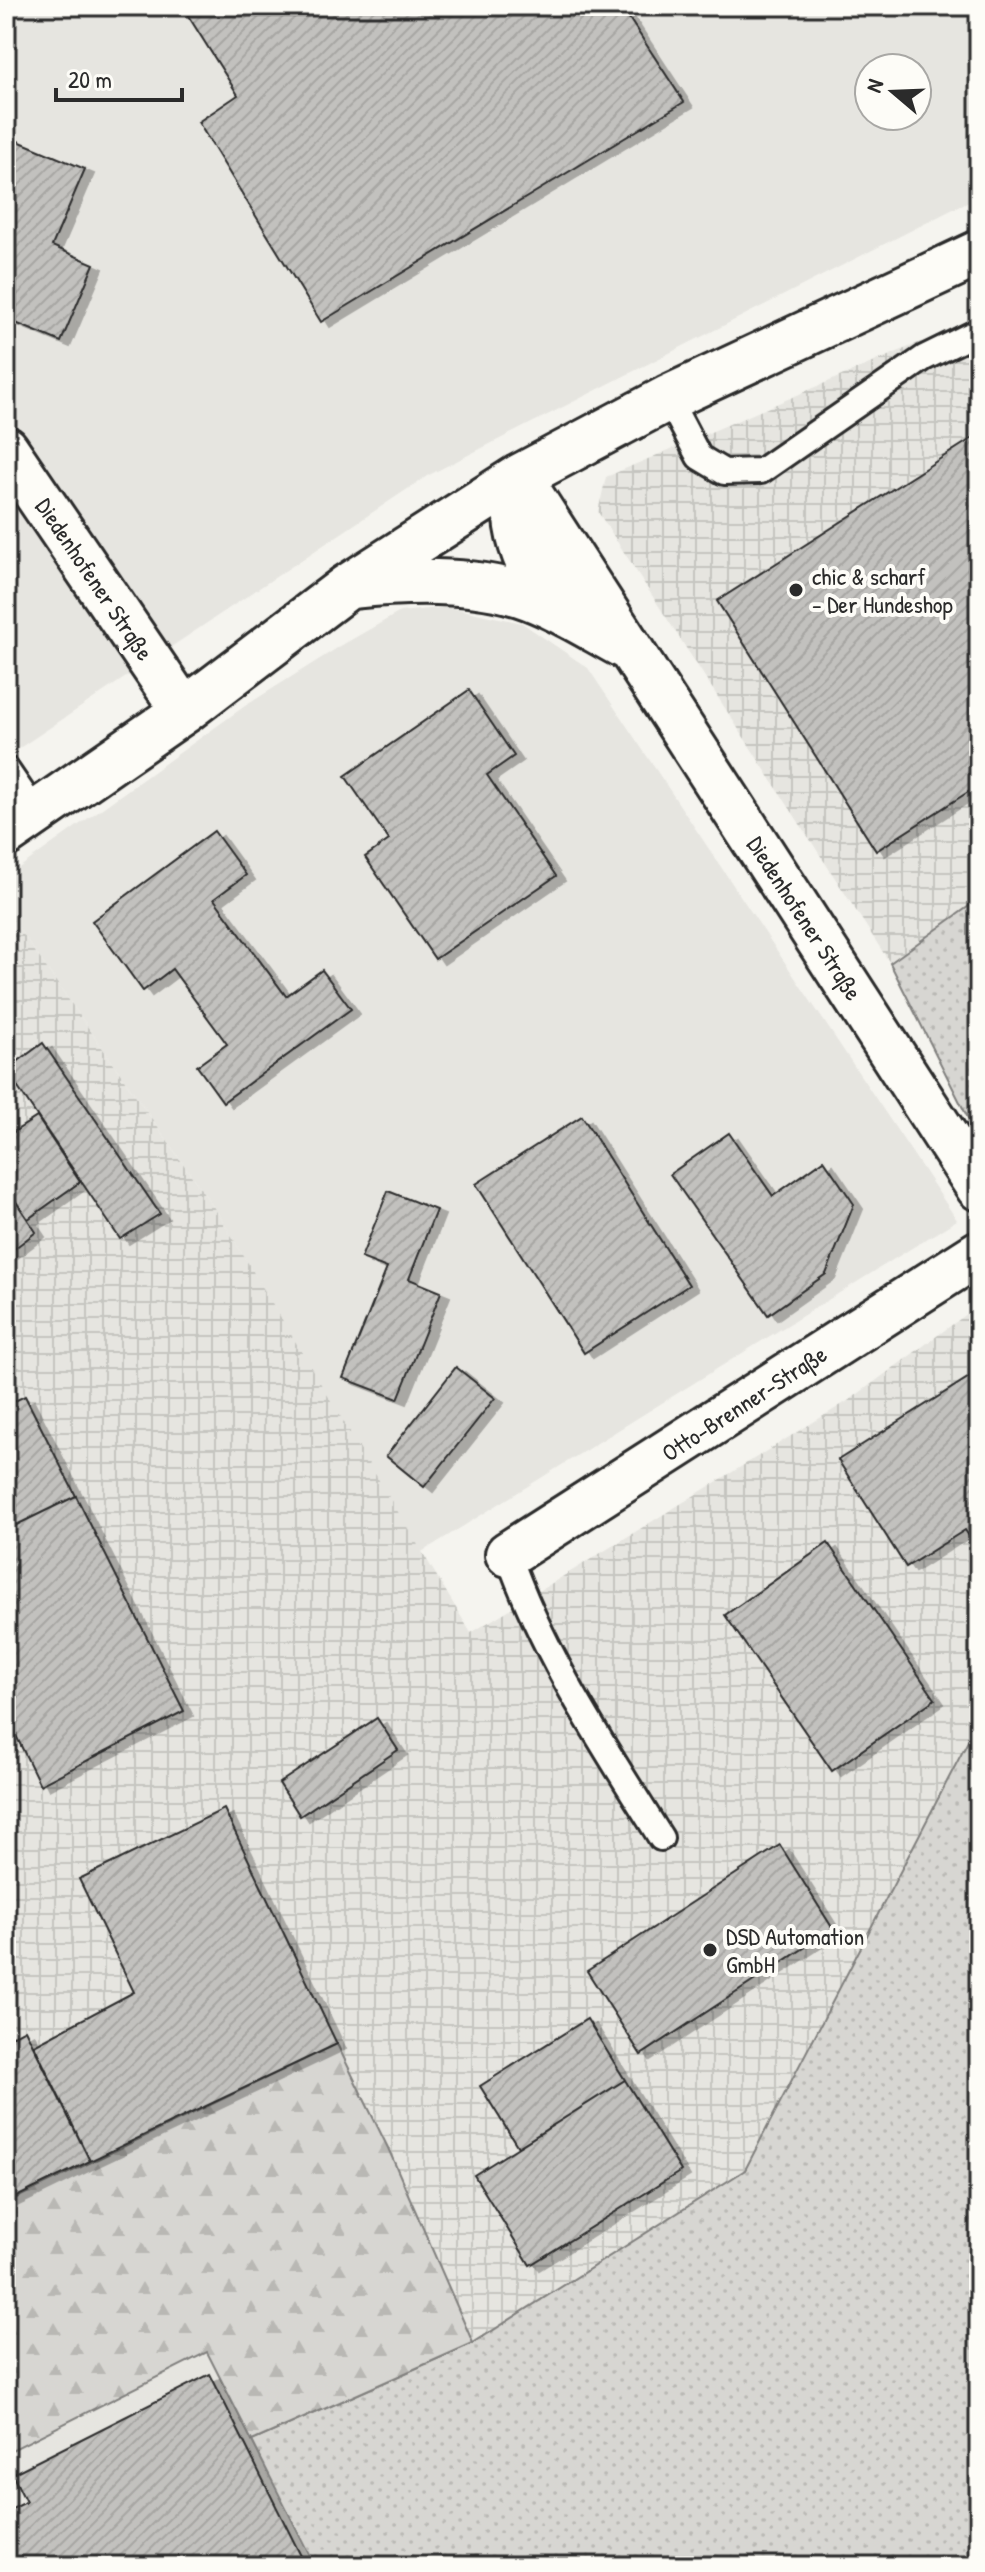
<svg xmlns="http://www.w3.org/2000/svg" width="985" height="2572" viewBox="0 0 985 2572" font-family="'Patrick Hand',sans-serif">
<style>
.built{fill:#e6e5e0;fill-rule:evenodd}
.industrial{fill:url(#industrial-grid)}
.grass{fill:url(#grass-dots);stroke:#81807e;stroke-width:2}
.forest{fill:url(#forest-firs);stroke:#81807e;stroke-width:2}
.building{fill:url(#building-hatch);stroke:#2b2b2b;stroke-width:2;filter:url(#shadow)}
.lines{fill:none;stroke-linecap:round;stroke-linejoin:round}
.lane-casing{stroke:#2b2b2b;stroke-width:30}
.street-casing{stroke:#2b2b2b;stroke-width:50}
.lane{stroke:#fdfcf7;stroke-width:24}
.street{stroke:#fdfcf7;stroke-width:44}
.poi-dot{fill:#2b2b2b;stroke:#fdfcf7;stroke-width:3}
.labels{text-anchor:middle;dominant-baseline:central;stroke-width:8;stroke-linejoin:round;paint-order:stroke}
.poi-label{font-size:24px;fill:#2b2b2b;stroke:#fdfcf7;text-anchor:start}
.street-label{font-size:24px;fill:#2b2b2b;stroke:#fdfcf7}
</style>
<defs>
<pattern id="industrial-grid" width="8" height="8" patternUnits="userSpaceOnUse" patternTransform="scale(2)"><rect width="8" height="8" fill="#e6e5e0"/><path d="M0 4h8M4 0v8" fill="none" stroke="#c5c5c0"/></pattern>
<pattern id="grass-dots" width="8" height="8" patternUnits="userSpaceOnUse" patternTransform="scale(2)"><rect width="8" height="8" fill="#d7d6d2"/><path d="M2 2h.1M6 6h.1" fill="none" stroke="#b9b8b4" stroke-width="1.8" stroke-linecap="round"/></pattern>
<pattern id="forest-firs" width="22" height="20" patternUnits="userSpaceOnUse" patternTransform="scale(2)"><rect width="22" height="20" fill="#d7d6d2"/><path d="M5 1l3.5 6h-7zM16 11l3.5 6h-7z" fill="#b9b8b4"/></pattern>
<pattern id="building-hatch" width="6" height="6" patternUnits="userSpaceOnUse" patternTransform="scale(2)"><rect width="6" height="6" fill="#c2c1be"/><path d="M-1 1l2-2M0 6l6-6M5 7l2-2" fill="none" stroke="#a7a6a3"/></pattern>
<filter id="shadow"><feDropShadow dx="9" dy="5" stdDeviation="0" flood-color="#0004"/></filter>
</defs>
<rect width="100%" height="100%" fill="#f5f4ef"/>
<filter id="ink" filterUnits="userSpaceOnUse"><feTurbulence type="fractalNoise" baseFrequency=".0125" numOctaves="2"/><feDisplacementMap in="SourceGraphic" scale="16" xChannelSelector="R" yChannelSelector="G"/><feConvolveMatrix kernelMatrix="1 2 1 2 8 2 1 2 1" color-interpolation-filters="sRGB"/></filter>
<g filter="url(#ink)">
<path class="built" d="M6 6H979V196L427 476 6 757ZM869 68H917V116H869Z
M448 607 522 623 588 668 957 1220 420 1553 219 1215 6 910V877L245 706 342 645 400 612Z
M207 2351 315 2566H6V2453Z"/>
<path class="industrial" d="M979 317V899L890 963 598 512 606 477Z
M6 910 219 1215 471 1633 851 1399 979 1305V1720L745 2170 473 2343 388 2148 337 2044 6 2202Z"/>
<path class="grass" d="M979 899V1140L890 963Z
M979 1720V2566H315L252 2441 473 2343 745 2170Z"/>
<path class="forest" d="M337 2044 388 2148 473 2343 252 2441 207 2352 6 2453V2203Z"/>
<path class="building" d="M182 6H621L684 102 321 322 198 122 238 95Z
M6 136 85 169 52 246 94 264 61 342 6 319Z
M979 434V785L876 851 717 601Z
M469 690 514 756 487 775 556 876 435 959 365 857 389 840 345 776Z
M214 831 246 875 214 899 286 996 322 970 351 1009 223 1102 197 1066 227 1044 172 969 143 991 92 921Z
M43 1043 160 1214 120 1239 6 1070Z
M582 1116 689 1285 584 1353 476 1184Z
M37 1117 80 1182 28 1219 6 1187V1137Z
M729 1133 773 1196 824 1160 854 1204 826 1274 768 1315 670 1174Z
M6 1187 36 1232 6 1255Z
M388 1191 436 1210 409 1279 441 1292 398 1399 343 1378 387 1268 361 1258Z
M456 1367 495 1398 424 1487 386 1456Z
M971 1376 979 1389V1551L965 1530 906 1567 838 1460Z
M25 1396 76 1496 6 1530V1405Z
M76 1496 184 1711 40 1785 6 1715V1530Z
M828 1543 935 1699 832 1771 725 1615Z
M377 1718 398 1750 300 1816 279 1783Z
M224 1809 337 2044 90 2161 34 2045 134 1992 79 1879Z
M780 1845 833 1929 641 2055 587 1971Z
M587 2019 625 2080 518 2147 480 2086Z
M25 2029 90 2161 6 2202V2039Z
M625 2080 681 2171 530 2265 474 2175Z
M210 2374 306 2566H17L6 2543V2512L26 2502 12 2474Z"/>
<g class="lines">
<g class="lane-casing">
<path id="lane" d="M668 398 699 457 724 472 761 471 924 358 979 331
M6 769 36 813
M508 1554C544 1657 604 1746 661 1838"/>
</g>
<g class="street-casing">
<path id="street" d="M6 449 184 711
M519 477 979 1188
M519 477C507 525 526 567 553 607
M353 586C407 580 467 578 520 594 557 606 592 629 626 647
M6 834 184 711 347 587 519 477 668 398 979 253
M508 1554 979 1253"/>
</g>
<use href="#lane" class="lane"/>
<use href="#street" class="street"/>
</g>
</g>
<g class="poi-dot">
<circle cx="796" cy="590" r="8"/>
<circle cx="710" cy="1950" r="8"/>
</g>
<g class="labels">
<g class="poi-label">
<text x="812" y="576">chic &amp; scharf<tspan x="812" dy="28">- Der Hundeshop</tspan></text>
<text x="726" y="1936">DSD Automation<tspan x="726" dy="28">GmbH</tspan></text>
</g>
<g class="street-label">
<text transform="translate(95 579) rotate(56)">Diedenhofener Straße</text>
<text transform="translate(805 918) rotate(57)">Diedenhofener Straße</text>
<text transform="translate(744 1403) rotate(-33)">Otto-Brenner-Straße</text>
</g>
</g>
<rect width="985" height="2572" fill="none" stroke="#fdfcf7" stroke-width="32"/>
<rect x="16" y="16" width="953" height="2540" fill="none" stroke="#2b2b2b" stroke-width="3" filter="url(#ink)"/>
<g transform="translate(893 92) rotate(289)"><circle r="38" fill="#fdfcf7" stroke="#a9a8a5" stroke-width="2"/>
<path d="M0-6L14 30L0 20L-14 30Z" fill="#2b2b2b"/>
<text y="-12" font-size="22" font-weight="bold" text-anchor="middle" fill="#2b2b2b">N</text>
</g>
<path d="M56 88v12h126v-12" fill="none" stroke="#2b2b2b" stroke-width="4"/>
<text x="68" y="88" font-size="24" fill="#2b2b2b" stroke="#fdfcf7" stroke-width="6" paint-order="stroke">20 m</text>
</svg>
